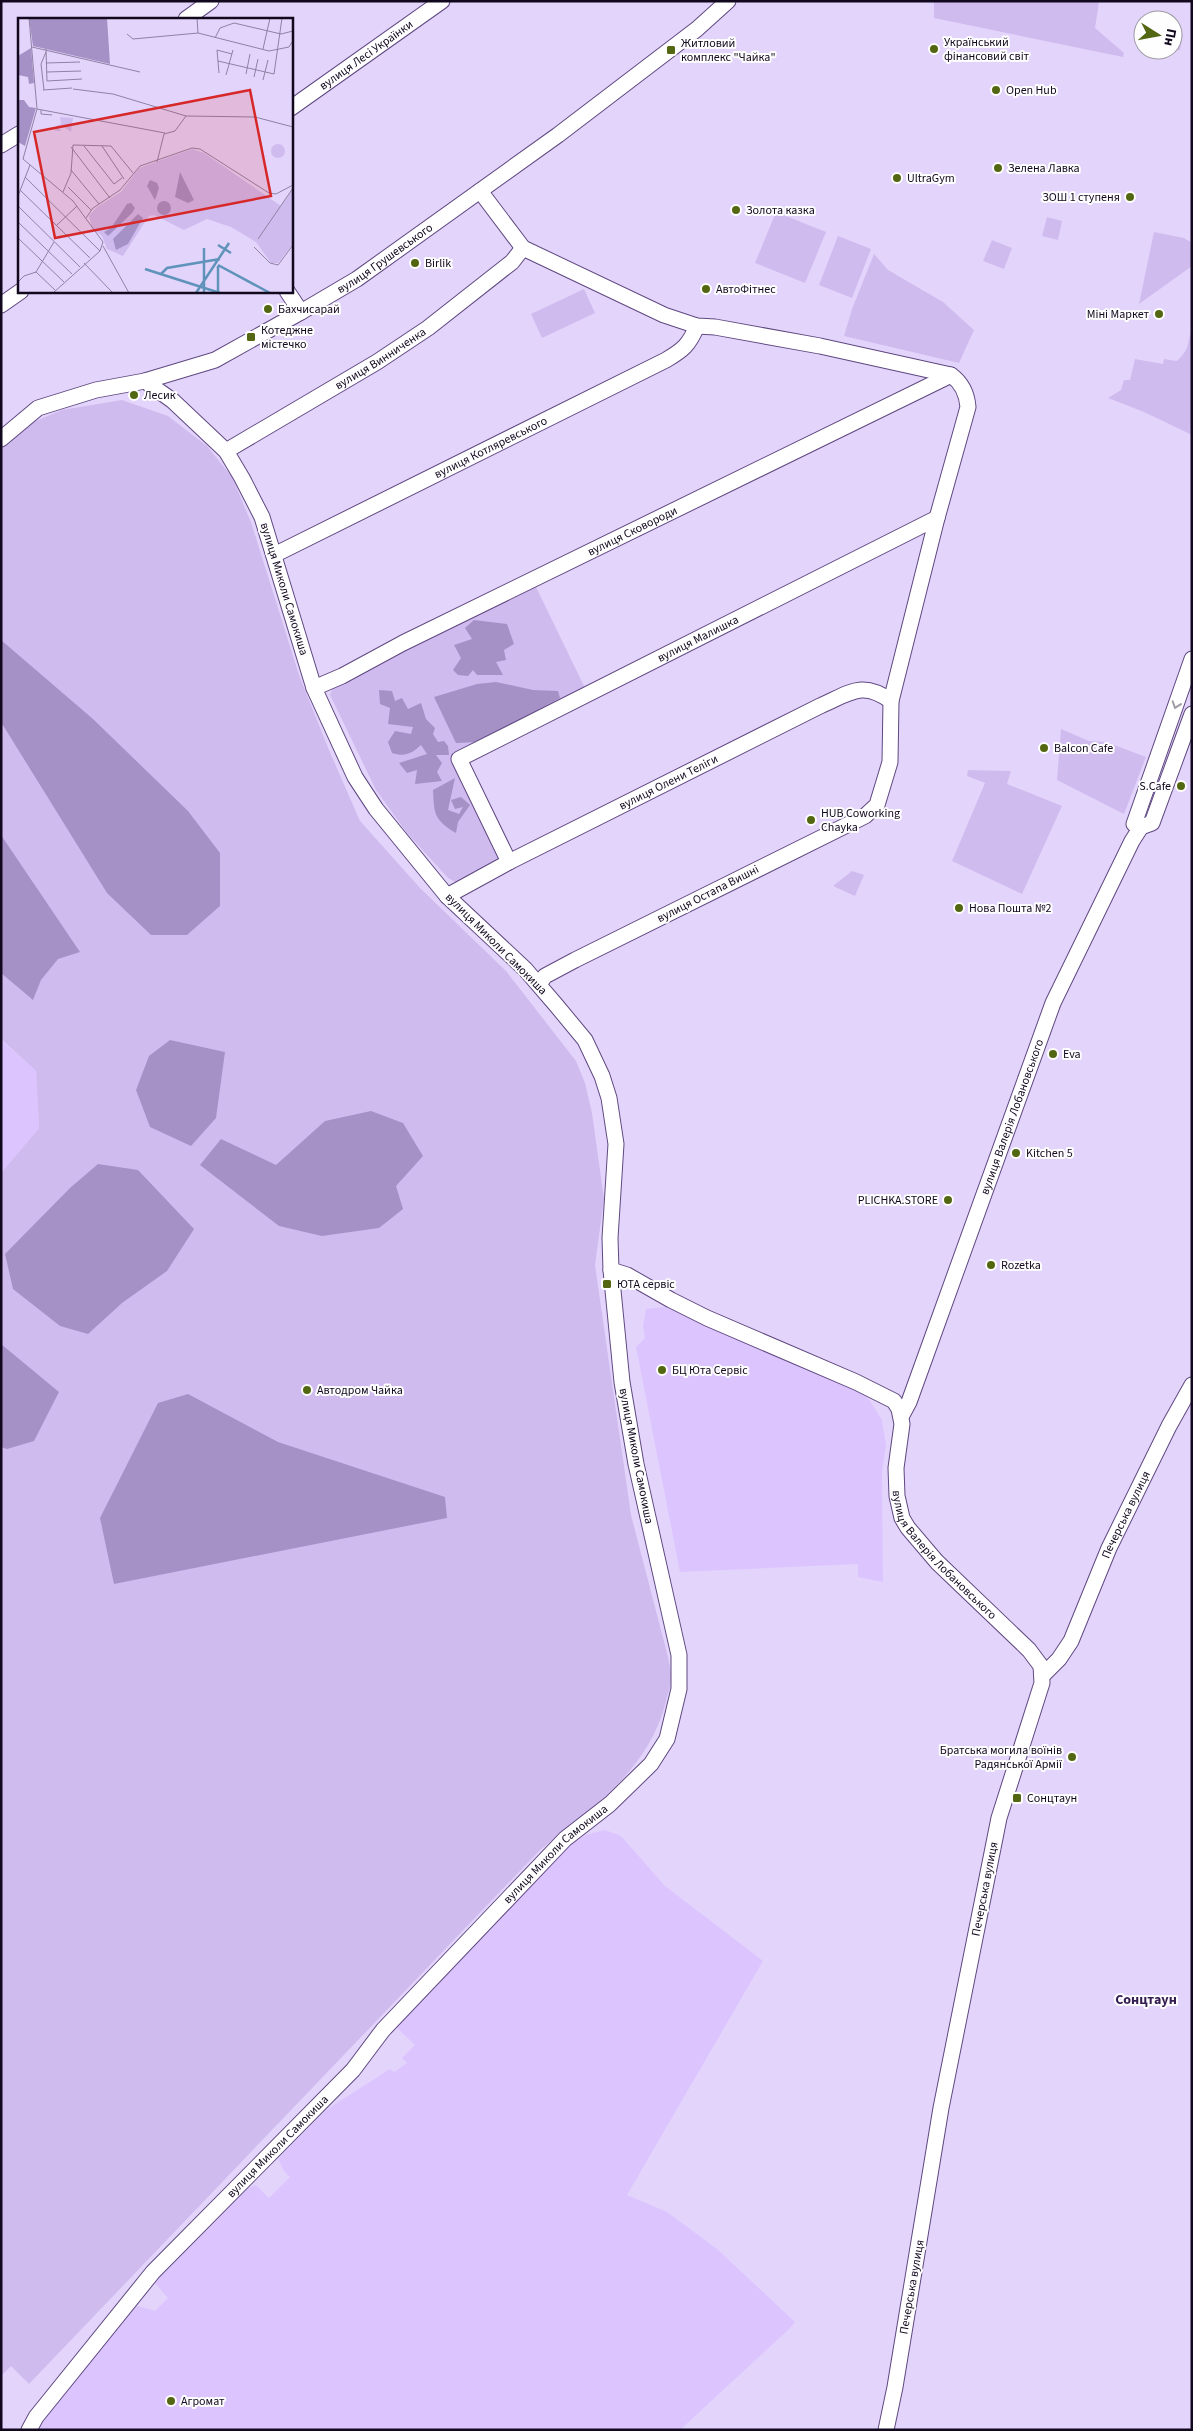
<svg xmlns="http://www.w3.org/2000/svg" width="1193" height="2431" viewBox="0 0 1193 2431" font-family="'Source Sans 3',sans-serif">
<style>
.built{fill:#dcc5ff}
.green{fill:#d0bbef}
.forest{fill:#a691c7}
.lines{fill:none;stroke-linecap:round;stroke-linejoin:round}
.minor-casing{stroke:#5f4880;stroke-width:17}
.minor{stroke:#fff;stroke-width:15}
.oneway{stroke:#a09ca5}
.poi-dot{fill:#536612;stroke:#fefefe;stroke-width:2}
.labels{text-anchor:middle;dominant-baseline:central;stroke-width:4;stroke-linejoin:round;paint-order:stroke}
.poi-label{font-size:12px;fill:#12081e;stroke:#fefefe;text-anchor:start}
.street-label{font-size:12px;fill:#12081e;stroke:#fefefe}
.neighbourhood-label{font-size:14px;font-weight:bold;fill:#351d51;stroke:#fefefe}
.inset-river{fill:none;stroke:#5f93ba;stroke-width:2.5}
.inset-road{fill:none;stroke:#8f82a3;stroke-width:1}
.view{fill:#d62828;fill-opacity:0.15;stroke:#d62828;stroke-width:2.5}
.inset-edge{fill:none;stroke:#12081e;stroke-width:2.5}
</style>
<rect width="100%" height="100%" fill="#e3d4fc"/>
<path class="built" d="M1 1040 36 1071 39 1128 1 1173Z
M665 1307 860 1389 870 1401 882 1420 886 1446 882 1471 883 1582 858 1577V1564L680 1572 636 1347 645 1338 643 1326 646 1309Z
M605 1830 621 1836 665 1886 763 1961 627 2195 667 2212 717 2249 795 2322 789 2329 680 2430H38L51 2409 135 2305 155 2311 168 2298 154 2282 246 2189 256 2185 269 2198 290 2177 284 2171 278 2158 326 2110 390 2069 394 2072 407 2063 402 2058 415 2045 395 2026 571 1844 586 1835Z"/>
<path class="green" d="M934 1 1099 2 1095 28 1124 53 1123 57 934 18Z
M1173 32 1183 34 1180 50 1173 49Z
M776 212 826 232 805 283 755 263Z
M1047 217 1062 221 1058 240 1042 236Z
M1154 232 1184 238 1192 243V266L1139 304Z
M838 236 871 249 852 298 819 285Z
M992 240 1012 248 1004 269 983 261Z
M874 254 888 270 943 302 974 330 959 363 844 336 852 309Z
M584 289 595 313 542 338 531 314Z
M1192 330V435L1144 412 1108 398 1121 390 1124 380H1130L1135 359 1163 364 1164 359 1177 361C1192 346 1186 344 1192 330Z
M122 400 168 416 207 446 232 477 251 522 299 675 329 750 360 821 421 889 506 971 576 1061 585 1083 592 1113 604 1199 595 1265 631 1515 668 1657C669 1664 672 1673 671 1680 671 1687 667 1695 666 1702 648 1771 592 1808 540 1850L29 2384 11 2366 1 2376V1173L39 1128 36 1071 1 1039V448L31 423 62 410Z
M535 585 585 688 453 757 502 856 500 864 457 883 448 878 407 833 376 790 330 695 333 686Z
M1061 729 1089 741 1106 742 1146 757 1124 814 1057 780Z
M968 770 1011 771 1007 784 1062 806 1022 894 952 861 985 783 967 776Z
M852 871 864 875 855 896 833 886Z"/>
<path class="forest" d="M474 620 507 624 514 644 504 650 506 660 496 662 503 675H477L473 670 468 676 458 675 453 670 461 658 454 645 472 639 465 628Z
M1 640 93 719 188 811 220 853V906L187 935H151L107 893 1 722Z
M496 682 533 690 558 691 560 698 478 742 456 743 434 697 477 684Z
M379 690 392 691 395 701 402 698 408 709 421 703 426 719 435 728 433 734 438 742 444 741 448 746 449 755H436L442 763 437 772 442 781 415 784 417 770 407 773 399 763 427 754 421 745C411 754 405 757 392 753L388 742 395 731 411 734 413 727 388 724 390 708 380 704Z
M455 778 448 810 459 814 463 807 455 809 451 800 461 797 470 805 458 822 456 833C434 820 434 814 433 790Z
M1 835 80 952 58 959 41 980 33 1000 1 973Z
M170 1040 225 1052 216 1118 191 1146 150 1127 136 1090 149 1056Z
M371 1111 403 1123 423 1156 396 1186 403 1209 379 1228 322 1236 279 1226 200 1165 221 1139 276 1165 325 1121Z
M98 1164 138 1170 194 1229 167 1271 122 1303 88 1334 60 1326 13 1289 5 1254 70 1188Z
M1 1344 59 1392 34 1441 7 1449 1 1447Z
M188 1394 278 1442 445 1497 447 1518 114 1584 100 1518 158 1403Z"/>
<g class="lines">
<g class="minor-casing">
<g id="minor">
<path d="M186 19 211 1"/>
<path id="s1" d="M291 108 442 1"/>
<path d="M1 145 19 134"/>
<path d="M480 191 523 248 664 315 697 326 715 327 820 346 951 375C962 383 967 394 968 407L937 518 891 701 890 762 877 805 865 816 575 960 545 976 539 984"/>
<path d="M287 291 301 312"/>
<path d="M1 305 21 291"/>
<path id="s2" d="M1 439 38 408 96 390 145 381 215 360 301 312 357 279 558 135 697 29 728 1"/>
<path id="s3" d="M226 451 377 362 428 328 512 262 523 248"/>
<path id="s4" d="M274 555 666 360C683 350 689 345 697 326"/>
<path id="s5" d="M314 688 342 676 403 643 951 375"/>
<path d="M1141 827 1134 824 1192 659"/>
<path id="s6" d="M509 862 459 759 937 518"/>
<path id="s7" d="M447 896 509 862 820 706C850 693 862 680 891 701"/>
<path id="s8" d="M611 1270 627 1275 671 1300 707 1318 856 1382 894 1401 899 1409 902 1424 896 1468 897 1496 902 1518 908 1528 937 1562 1029 1650 1041 1666 1042 1683 999 1818 941 2108 895 2387 886 2430"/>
<path id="s9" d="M902 1415 909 1402 1053 1003 1132 841 1141 827 1152 823 1192 714"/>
<path id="s10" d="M1043 1675 1059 1659 1071 1641 1109 1548 1169 1426 1192 1385"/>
<path id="s11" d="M29 2430 36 2417 153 2272 353 2070 383 2030 565 1839 610 1804 651 1764 667 1739 679 1689V1655L636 1464 622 1382 611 1270 610 1238 616 1144 609 1098 602 1076 585 1040 556 1005 525 969 447 896 376 809 355 777 314 688 262 517 242 478 226 451 173 401 145 381"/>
</g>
</g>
<use href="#minor" class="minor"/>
</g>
<defs><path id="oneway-chevron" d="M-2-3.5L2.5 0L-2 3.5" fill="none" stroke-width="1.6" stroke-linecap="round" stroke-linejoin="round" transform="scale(1.25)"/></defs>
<use class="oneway" href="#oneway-chevron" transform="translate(1176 705) rotate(109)"/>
<g class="poi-dot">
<circle cx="934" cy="49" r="5"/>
<rect x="666" y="45" width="10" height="10" rx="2.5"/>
<circle cx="996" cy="90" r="5"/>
<circle cx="998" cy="168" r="5"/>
<circle cx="897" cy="178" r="5"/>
<circle cx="1130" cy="197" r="5"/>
<circle cx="736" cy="210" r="5"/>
<circle cx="415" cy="263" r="5"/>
<circle cx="706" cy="289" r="5"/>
<circle cx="268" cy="309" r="5"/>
<circle cx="1159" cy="314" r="5"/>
<rect x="246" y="332" width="10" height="10" rx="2.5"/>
<circle cx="134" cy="395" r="5"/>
<circle cx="1044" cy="748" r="5"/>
<circle cx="1181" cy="786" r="5"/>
<circle cx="811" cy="820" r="5"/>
<circle cx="959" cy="908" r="5"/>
<circle cx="1053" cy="1054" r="5"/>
<circle cx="1016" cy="1153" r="5"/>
<circle cx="948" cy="1200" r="5"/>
<circle cx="991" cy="1265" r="5"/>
<rect x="602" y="1279" width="10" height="10" rx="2.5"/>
<circle cx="662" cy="1370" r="5"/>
<circle cx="307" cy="1390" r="5"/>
<circle cx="1072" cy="1757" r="5"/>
<rect x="1012" y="1793" width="10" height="10" rx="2.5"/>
<circle cx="171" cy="2401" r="5"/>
</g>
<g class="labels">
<g class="poi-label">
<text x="944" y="42">Український<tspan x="944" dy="14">фінансовий світ</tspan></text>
<text x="681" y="43">Житловий<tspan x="681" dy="14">комплекс "Чайка"</tspan></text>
<text x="1006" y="90">Open Hub</text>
<text x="1008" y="168">Зелена Лавка</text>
<text x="907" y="178">UltraGym</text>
<text x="1120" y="197" text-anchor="end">ЗОШ 1 ступеня</text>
<text x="746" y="210">Золота казка</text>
<text x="425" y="263">Birlik</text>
<text x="716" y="289">АвтоФітнес</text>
<text x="278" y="309">Бахчисарай</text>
<text x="1149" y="314" text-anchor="end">Міні Маркет</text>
<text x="261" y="330">Котеджне<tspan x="261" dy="14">містечко</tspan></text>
<text x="144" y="395">Лесик</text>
<text x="1054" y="748">Balcon Cafe</text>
<text x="1171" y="786" text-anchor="end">S.Cafe</text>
<text x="821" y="813">HUB Coworking<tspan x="821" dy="14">Chayka</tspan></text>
<text x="969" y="908">Нова Пошта №2</text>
<text x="1063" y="1054">Eva</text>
<text x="1026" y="1153">Kitchen 5</text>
<text x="938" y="1200" text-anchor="end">PLICHKA.STORE</text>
<text x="1001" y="1265">Rozetka</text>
<text x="617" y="1284">ЮТА сервіс</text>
<text x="672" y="1370">БЦ Юта Сервіс</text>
<text x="317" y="1390">Автодром Чайка</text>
<text x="1062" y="1750" text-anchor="end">Братська могила воїнів<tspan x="1062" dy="14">Радянської Армії</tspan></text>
<text x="1027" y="1798">Сонцтаун</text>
<text x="181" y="2401">Агромат</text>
</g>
<g class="street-label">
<text stroke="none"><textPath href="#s1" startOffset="92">вулиця Лесі Українки</textPath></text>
<text stroke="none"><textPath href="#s2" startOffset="430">вулиця Грушевського</textPath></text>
<text stroke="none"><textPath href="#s3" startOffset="180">вулиця Винниченка</textPath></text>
<text stroke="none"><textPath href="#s4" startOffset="242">вулиця Котляревського</textPath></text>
<text stroke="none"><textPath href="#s5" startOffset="355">вулиця Сковороди</textPath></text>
<text transform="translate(284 589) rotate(73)">вулиця Миколи Самокиша</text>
<text stroke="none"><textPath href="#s6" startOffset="382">вулиця Малишка</textPath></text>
<text stroke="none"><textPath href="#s7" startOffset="249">вулиця Олени Теліги</textPath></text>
<text transform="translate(708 894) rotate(-27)">вулиця Остапа Вишні</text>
<text transform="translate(496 944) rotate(45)">вулиця Миколи Самокиша</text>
<text stroke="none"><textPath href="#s9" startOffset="318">вулиця Валерія Лобановського</textPath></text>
<text transform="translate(636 1456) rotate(79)">вулиця Миколи Самокиша</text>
<text stroke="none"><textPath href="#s10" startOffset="182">Печерська вулиця</textPath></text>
<text stroke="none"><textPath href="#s8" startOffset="486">вулиця Валерія Лобановського</textPath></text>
<text stroke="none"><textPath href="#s11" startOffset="782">вулиця Миколи Самокиша</textPath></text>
<text transform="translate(985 1889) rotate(-79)">Печерська вулиця</text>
<text stroke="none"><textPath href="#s11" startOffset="378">вулиця Миколи Самокиша</textPath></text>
<text transform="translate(912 2287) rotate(-80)">Печерська вулиця</text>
</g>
<g class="neighbourhood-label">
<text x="1146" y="2000">Сонцтаун</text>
</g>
</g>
<g transform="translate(18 18)">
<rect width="275" height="275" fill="#e3d4fc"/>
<path d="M42 99 55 100 53 114 43 107 40 110 44 113H37L38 108 43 106ZM253 133a7 7 0 1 1 14 0a7 7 0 1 1-14 0ZM174 131 186 135 263 188 275 171V226L260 245H253L238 224 213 209 189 201 166 212 136 197 131 198 105 238 89 231 84 218 74 210 71 198 79 189 103 174 121 150Z" fill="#d0bbef"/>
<path d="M11 0H89L92 46 15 28ZM13 30 16 65 11 66 10 59 0 57V38ZM0 82H6L11 89 18 90 7 128 0 124ZM162 154 176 182 170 185 157 179ZM132 162 139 165 141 170 137 182 129 168ZM139 190a7 7 0 1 1 14 0a7 7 0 1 1-14 0ZM113 185 117 190 114 195 90 218 86 214 93 210 109 186ZM120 196 125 200 110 226 98 232 95 221Z" fill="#a691c7"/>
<path class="inset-river" d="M200 227 213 235M186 230V275M200 247 252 275M200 248V275M127 251 202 275M143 256 149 250 202 241M178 275 211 225"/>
<path class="inset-road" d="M11 0 19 91 5 141 55 183 85 224 82 233 35 275M179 0 180 15M275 13V30M109 16 115 21 180 15 251 33 271 29 274 24M197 20 202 10 216 5 263 16 275 13M14 29 122 54M28 31 29 63 64 61M245 31 252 0M200 43 256 56 264 0M28 45 62 44M29 54 63 53M201 55 199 32 214 36M228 56 232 36M208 57 215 32M236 59 240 41M245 62 250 42M55 71 95 76 168 98 237 99 275 109M25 72 54 70M26 72 23 46 28 34M19 91 147 115M23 92V96L34 97M66 128 96 166 104 160M84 128 106 161M53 129 92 180M139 144 146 116 157 113 168 98M53 152 81 186M7 159 82 233M50 169 73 192M2 172 72 240M45 174 53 155 55 127 93 128 115 155M0 178 12 147M0 188 62 249M68 200 75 190 102 172 122 148 174 130 182 131 251 175 258 176 275 167M0 204 54 256M39 207 59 188M0 220 46 264M240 221 275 170M85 228 111 275M236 229 252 245 260 247 275 227M66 245 94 274M18 254 37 272M0 264 6 258 18 254 36 224"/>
<path class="view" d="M232 72 253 178 37 220 16 114Z"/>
<rect width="275" height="275" class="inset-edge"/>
</g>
<rect width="1193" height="2431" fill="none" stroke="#12081e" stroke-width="5"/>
<g transform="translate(1158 35) rotate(101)"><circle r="24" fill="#fefefe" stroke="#a09ca4"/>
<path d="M0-4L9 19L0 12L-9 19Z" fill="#536612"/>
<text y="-8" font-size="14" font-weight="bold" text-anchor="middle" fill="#12081e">Пн</text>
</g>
</svg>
